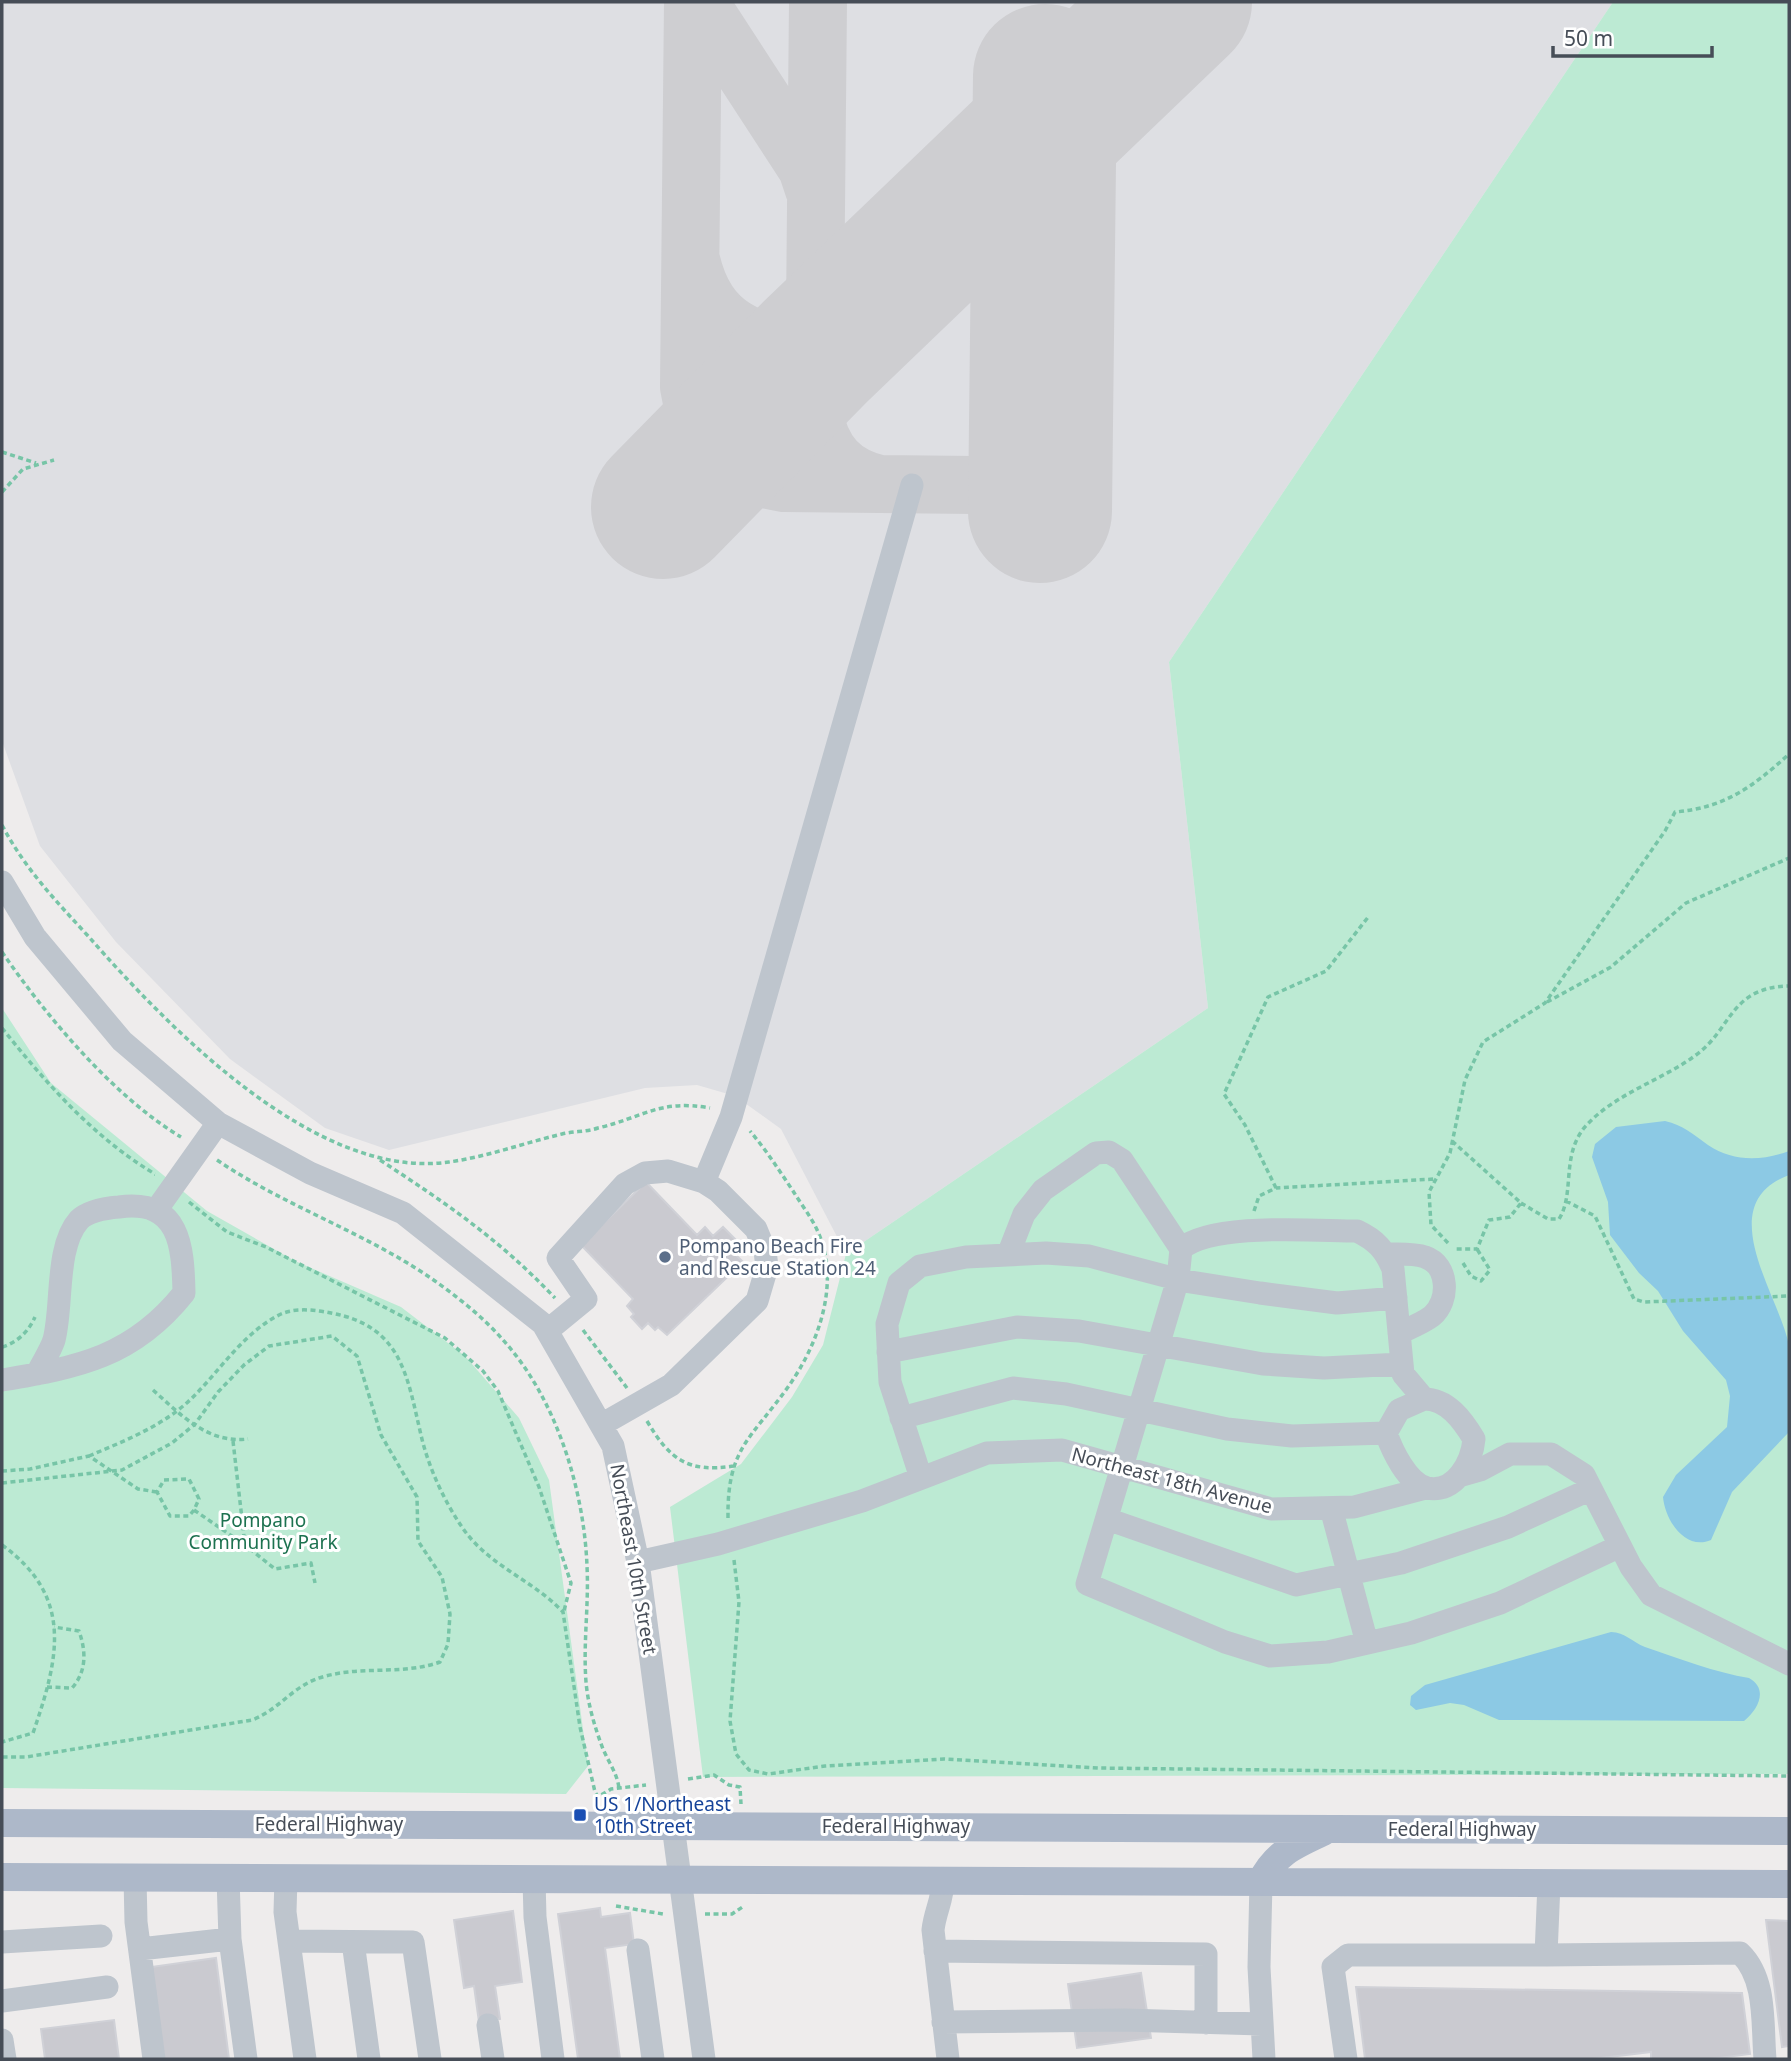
<svg xmlns="http://www.w3.org/2000/svg" width="1791" height="2061" viewBox="0 0 1791 2061" font-family="'Noto Sans',sans-serif">
<style>
.airport{fill:#dedfe3}
.green{fill:#bcead3}
.water{fill:#8cc9e4}
.lines{fill:none;stroke-linecap:round;stroke-linejoin:round}
.taxiway{stroke:#ceced1;stroke-width:58}
.runway{stroke:#ceced1;stroke-width:144}
.building{fill:#cacad0;stroke:#d0d1d7;stroke-width:2}
.path{stroke:#77c5a7;stroke-width:3.5;stroke-dasharray:5 3.5;stroke-linecap:butt}
.minor{stroke:#bec5cd;stroke-width:23}
.major{stroke:#adb8c9;stroke-width:28}
.service-dot{fill:#5c6f8a;stroke:#fff;stroke-width:2.5}
.transit-dot{fill:#1a4fb4;stroke:#fff;stroke-width:2.5}
.labels{text-anchor:middle;dominant-baseline:central;stroke-width:6;stroke-linejoin:round;paint-order:stroke}
.service-label{font-size:19px;fill:#4e5e75;stroke:#fff;text-anchor:start}
.street-label{font-size:19px;fill:#464d57;stroke:#fff}
.park-label{font-size:19px;fill:#1d7250;stroke:#fff}
.transit-label{font-size:19px;fill:#164399;stroke:#fff;text-anchor:start}
</style>
<rect width="100%" height="100%" fill="#eeecec"/>
<path class="airport" d="M2 2H1613L1169 662 1208 1008 846 1254 781 1129 735 1096 697 1085 645 1088 389 1150 325 1128 230 1059 116 942 40 846 2 741Z"/>
<path class="green" d="M1613 2H1789V1774L703 1777 670 1507 741 1464 792 1397 823 1345 846 1254 1208 1008 1169 662Z
M2 1008 51 1083 207 1211 295 1261 401 1307 465 1356 519 1418 549 1480 588 1766 566 1794 2 1788Z"/>
<path class="water" d="M1665 1121C1683 1125 1693 1134 1708 1145 1733 1162 1762 1161 1789 1151V1175C1711 1204 1778 1293 1789 1345 1791 1372 1789 1405 1789 1432L1732 1492 1711 1540C1685 1551 1665 1520 1663 1497L1676 1475 1727 1427 1730 1396 1726 1380 1683 1331 1658 1291 1639 1273 1610 1235 1608 1202 1592 1157 1595 1144 1616 1127Z
M1611 1632C1625 1632 1632 1642 1645 1647 1677 1658 1717 1673 1749 1678 1769 1689 1758 1710 1744 1721L1499 1720 1464 1705 1450 1703 1416 1710 1410 1705 1411 1696 1425 1685Z"/>
<g class="lines">
<path class="taxiway" d="M693 2 689 387C699 446 723 474 784 483L975 485C1011 480 1034 451 1041 416
M699 2 807 168 814 189
M818 2 814 415C822 453 841 475 879 484
M691 260C707 329 751 342 815 352"/>
<path class="runway" d="M663 507 815 352 1180 2
M1040 511 1045 76"/>
</g>
<path class="building" d="M646 1182 697 1235 705 1227 713 1236 723 1227 740 1244 732 1251 743 1262 667 1335 658 1327 655 1330 648 1323 642 1329 631 1317 634 1314 627 1306 633 1299 581 1245Z
M600 1908 601 1917 630 1913 634 1944 605 1948 620 2059H578L558 1914Z
M513 1911 522 1982 495 1986 500 2019 479 2022 474 1986 464 1988 454 1920Z
M1766 1920 1789 1921V2046L1782 2047Z
M216 1958 229 2059H164L151 1967Z
M1141 1973 1151 2038 1077 2048 1068 1984Z
M1356 1987 1742 1993 1750 2054 1711 2059H1651V2052L1593 2059H1365Z
M114 2020 119 2059H45L41 2029Z"/>
<g class="lines">
<path class="path" d="M2 452 36 463
M2 492 23 469 54 460
M2 825C25 869 56 901 89 937 169 1028 316 1181 449 1162 486 1157 524 1143 562 1134 574 1131 586 1132 598 1128 644 1117 660 1099 710 1108
M2 952C46 1016 114 1097 181 1137
M1547 1002 1611 967 1686 903 1789 858
M2 1028C46 1083 94 1138 155 1174
M1452 1141 1521 1203 1510 1217 1489 1220 1477 1249H1455
M217 1160C286 1207 367 1233 435 1281 459 1298 484 1318 503 1340 556 1398 584 1489 587 1566 589 1605 583 1643 586 1682 588 1705 595 1728 603 1749 609 1763 617 1773 619 1788
M380 1160C447 1204 499 1239 555 1298
M1276 1188 1245 1125 1224 1094 1268 997 1326 971 1369 916
M1566 1201 1595 1216 1634 1299 1644 1302 1789 1296
M189 1202 227 1232 266 1247 445 1338 483 1371 498 1391 539 1487 571 1583 564 1611
M1521 1203 1548 1219H1559C1575 1194 1561 1157 1584 1128 1613 1094 1661 1081 1696 1055 1732 1029 1730 987 1789 986
M1254 1211 1259 1196 1276 1188 1435 1179
M1448 1243 1431 1225 1429 1192 1450 1153 1465 1080 1483 1042 1545 1003 1665 831 1675 812C1724 808 1753 787 1789 754
M1463 1263 1471 1276 1481 1281 1490 1270 1477 1249
M583 1330 627 1388
M2 1347C18 1342 28 1332 35 1317
M153 1390C181 1415 208 1444 248 1439
M647 1421C670 1460 688 1473 734 1466
M233 1441 245 1545 275 1569 311 1563 315 1583
M89 1456C124 1441 163 1426 191 1399 220 1371 242 1334 279 1315 295 1307 315 1310 331 1313 402 1326 407 1376 421 1435 428 1466 444 1501 462 1527 487 1565 533 1580 563 1612L580 1727 595 1792 598 1797 611 1789 646 1785
M2 1471 30 1469 89 1456 138 1489 157 1492
M2 1483 122 1470 172 1443 195 1424 218 1392 244 1365 269 1346 332 1336 357 1356 381 1435 417 1497 418 1541 442 1577 450 1614 448 1644 440 1662C403 1675 363 1666 326 1676 293 1684 281 1709 252 1720L26 1757H2
M194 1510 189 1516H170L157 1492 164 1480 189 1479 199 1499 194 1510 245 1545
M728 1518C727 1448 751 1439 788 1387 818 1345 841 1283 818 1232 812 1218 801 1204 793 1191 779 1170 766 1150 750 1131
M2 1545C74 1597 59 1658 33 1733L2 1742
M734 1560 739 1602 730 1721 736 1754 749 1770 768 1774 825 1766 944 1759 1098 1768 1789 1776
M47 1687 72 1688C87 1671 86 1651 79 1631L54 1627
M688 1779 714 1775 729 1785 740 1787 741 1804
M616 1906 663 1914
M705 1914H732L744 1906"/>
<path class="minor" d="M2 882 35 937 122 1041 218 1123 310 1173 403 1213 543 1324 613 1446 638 1562 704 2059
M704 1182 731 1117 912 485
M157 1209 218 1123
M1181 1249C1212 1222 1316 1231 1357 1231 1376 1240 1385 1250 1393 1269L1403 1374 1424 1399
M1387 1254C1399 1254 1414 1253 1425 1257 1449 1265 1450 1301 1432 1316 1423 1323 1410 1328 1399 1333
M1008 1255 1024 1214 1043 1190 1096 1153 1109 1152 1122 1160 1181 1249 1178 1279 1087 1584 1225 1642 1270 1656 1328 1652 1411 1633 1500 1603 1620 1546
M547 1331 586 1299 558 1258 625 1184 645 1173 668 1171 704 1182 718 1191 756 1229 765 1251 767 1267 757 1301 671 1385 601 1425
M888 1352 1017 1327 1079 1331 1263 1364 1324 1368 1401 1364
M2 1380C79 1367 133 1357 184 1293 183 1246 180 1199 119 1207 107 1208 88 1211 79 1220 55 1247 63 1306 54 1340 50 1352 42 1363 37 1374
M1424 1399C1447 1399 1462 1419 1474 1439 1472 1461 1456 1494 1427 1488 1407 1483 1392 1450 1386 1433L1399 1410Z
M901 1418 1013 1388 1066 1394 1227 1429 1292 1436 1386 1433
M1459 1476 1480 1470 1510 1454H1551L1584 1475 1631 1567 1651 1595 1789 1664
M921 1478 890 1382 887 1324 899 1283 920 1266 966 1257 1046 1253 1089 1256 1184 1281 1260 1293 1337 1303 1396 1298
M1331 1508 1367 1643
M1107 1519 1296 1585 1401 1563 1508 1527 1591 1489
M638 1562 718 1544 862 1501 987 1453 1062 1450 1271 1509 1354 1507 1426 1488
M135 1878 136 1922 154 2059
M228 1878 230 1939 246 2059
M286 1878 285 1912 305 2059
M534 1879 535 1917 553 2059
M943 1880C943 1900 935 1911 933 1930L948 2059
M1261 1882 1259 1967 1264 2059
M1549 1883 1546 1955 1740 1953C1767 1979 1762 2024 1765 2059
M289 1941 413 1942 430 2059
M2 1942 101 1936
M353 1942 369 2059
M140 1949 230 1939
M638 1950 653 2059
M935 1951 1206 1954V2023
M2 2001 107 1987
M943 2022 1124 2020 1262 2024
M488 2025 493 2059
M2 2040 5 2059
M1346 2059 1333 1967 1348 1955H1546"/>
<path class="major" d="M2 1823 1789 1831
M2 1877 1789 1884
M1261 1882C1275 1853 1295 1845 1323 1832"/>
</g>
<circle class="service-dot" cx="665" cy="1257" r="7"/>
<rect class="transit-dot" x="573" y="1808" width="14" height="14" rx="3.5"/>
<g class="labels">
<g class="service-label">
<text x="679" y="1246">Pompano Beach Fire<tspan x="679" dy="22">and Rescue Station 24</tspan></text>
</g>
<g class="street-label">
<text transform="translate(1172 1480) rotate(15)">Northeast 18th Avenue</text>
<text transform="translate(634 1559) rotate(80)">Northeast 10th Street</text>
<text x="329" y="1824">Federal Highway</text>
<text x="896" y="1826">Federal Highway</text>
<text x="1462" y="1829">Federal Highway</text>
</g>
<g class="park-label">
<text x="263" y="1520">Pompano<tspan x="263" dy="22">Community Park</tspan></text>
</g>
<g class="transit-label">
<text x="594" y="1804">US 1/Northeast<tspan x="594" dy="22">10th Street</tspan></text>
</g>
</g>
<rect width="1791" height="2061" fill="none" stroke="#464d57" stroke-width="7"/>
<path d="M1553 46v10h159v-10" fill="none" stroke="#464d57" stroke-width="3.5"/>
<text x="1564" y="46" font-size="21" fill="#464d57" stroke="#ffffff" stroke-width="5" paint-order="stroke">50 m</text>
</svg>
